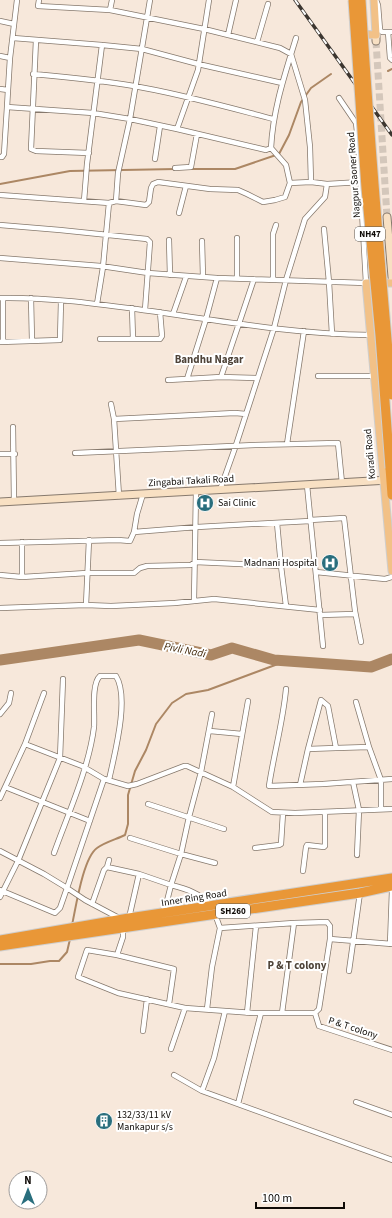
<svg xmlns="http://www.w3.org/2000/svg" width="392" height="1218" viewBox="0 0 392 1218" font-family="'Source Sans 3',sans-serif">
<style>
.lines{fill:none;stroke-linecap:round;stroke-linejoin:round}
.stream{stroke:#ac8764;stroke-width:2}
.river{stroke:#ac8764;stroke-width:11}
.secondary-tunnel{stroke:#d4c7bb;stroke-width:7;stroke-dasharray:7 3.5;stroke-linecap:butt}
.street-casing{stroke:#86796d;stroke-width:6}
.secondary-casing{stroke:#86796d;stroke-width:9}
.primary-casing{stroke:#cfcecd;stroke-width:9}
.highway-casing{stroke:#cfcecd;stroke-width:11}
.street{stroke:#fff;stroke-width:4.5}
.secondary{stroke:#f8e0c3;stroke-width:7}
.primary{stroke:#f2c187;stroke-width:7}
.highway{stroke:#e99737;stroke-width:9}
.rail-casing{stroke:#3c3630;stroke-width:3.5}
.rail{stroke:#fff;stroke-width:2;stroke-dasharray:6;stroke-linecap:butt}
.highway-bridge-casing{stroke:#cfcecd;stroke-width:11;stroke-linecap:butt}
.highway-bridge{stroke:#e99737;stroke-width:9}
.labels{text-anchor:middle;dominant-baseline:central;stroke-width:4;stroke-linejoin:round;paint-order:stroke}
.shield{fill:#fff;stroke:#575451;stroke-width:1}
.shield-label{font-size:9px;font-weight:bold;fill:#0f0b07}
.street-label{font-size:10px;fill:#0f0b07;stroke:#fff}
.poi-label{font-size:10px;fill:#0f0b07;stroke:#fff;text-anchor:start}
.neighbourhood-label{font-size:11px;font-weight:bold;fill:#4e4338;stroke:#fff}
.water-label{font-size:11px;font-style:italic;fill:#402607;stroke:#fff}
</style>
<rect width="100%" height="100%" fill="#f7e8db"/>
<g class="lines">
<path class="stream" d="M388 71 392 69
M190 169H235L279 154 289 135 301 102 311 88 331 74
M0 184 70 171 176 169
M72 925C76 907 83 858 97 848 105 842 117 839 125 835L128 824V795L135 771 146 750 156 724 172 703 186 694 208 690 286 661
M0 964H31L50 961H59L67 952 70 939"/>
<path class="river" d="M0 660 139 640 211 655 232 648 274 660 371 667 392 659"/>
<path class="secondary-tunnel" d="M376 41 387 217"/>
<g class="street-casing">
<path id="street" d="M39 0 38 6 110 10 204 29 280 48 291 54 305 100 310 147 311 182
M376 0 378 5 380 30 382 32H392
M110 10 112 0
M0 21 14 24
M388 32 390 58 392 60
M228 35 236 0
M13 38 102 45 142 49 198 64 282 83
M296 38C285 74 273 109 271 148L286 165 290 183 311 182 327 184 361 182
M36 40 31 149 36 151 89 153
M257 42 268 4
M0 56 10 58
M33 74C67 77 100 80 134 86 181 94 227 107 273 119
M0 89 8 90 7 107 93 113 130 119 177 129 198 70 209 0
M8 90 10 58 17 0
M177 129 266 150 271 148
M0 157H2L4 154 7 107
M155 159 160 126
M175 168 191 167 197 134
M0 195 109 203 116 201 146 205 149 202 151 188 153 184 158 182 210 189 238 190 247 194 263 202 275 200 285 197 290 183
M84 201 87 164 102 45
M116 201 118 173 130 119 150 0
M179 213 186 186
M0 225 60 230 147 239 150 242 145 310
M324 229 329 282 332 334
M169 240 170 275
M202 241 203 277
M0 258 101 266 148 273 217 278
M237 278V238
M273 280V234L276 225
M0 298C45 297 91 303 136 309 214 320 292 334 371 335
M3 298V342
M31 298 32 341
M97 304 103 267 109 203
M132 308 133 339
M173 314 186 277
M100 339H160L162 336 160 312
M0 342 60 340 61 301
M318 376H374
M221 377 254 279
M187 379 206 319 217 278 366 283 358 141 356 123 339 98
M168 380 221 377 257 378
M111 404 114 419 119 496
M114 419 235 413 246 414
M13 427 14 501
M287 444 304 331
M75 453 255 445 338 443 342 483
M0 454H15
M307 485 323 646
M220 490 236 445 274 328 286 280 305 219 325 197 327 184
M310 520 344 518 355 611 361 642
M277 523 281 566
M134 532 137 514 143 494
M89 540 86 605 111 606 175 603 214 599 320 610
M0 543 118 540 130 541 134 532 197 527 310 521
M316 572 385 579 392 577
M0 575 22 577 87 573H134L140 568 147 566 191 565 195 562 281 566 286 606
M22 577V542
M194 600 196 491
M0 608 86 605
M320 615 355 614
M286 689C283 722 274 753 269 786L323 784 392 779
M356 702 369 747
M0 714 9 703 11 693
M210 731 242 734
M25 744 44 693
M308 749 336 748
M353 782 359 810 357 855
M300 785 308 749 321 700 328 706 336 748 369 747 381 780V809
M5 787 90 821
M233 787 248 701
M0 798 25 744 82 766 104 779 128 786 137 784 184 766H187L233 787 272 812 295 813 392 809
M148 804 224 829
M130 838 181 854 215 863
M255 848 279 845 281 844 283 813
M0 851 44 874 67 888 104 779
M54 853C68 814 89 768 94 727 95 714 91 684 100 676H116C130 698 114 756 109 780
M107 867 139 874 171 885 164 913
M303 871 306 847 307 845 324 847 325 846V812
M0 890 55 913 60 908 67 888 85 900 119 918
M0 897 18 861 60 758 63 679
M92 904 104 870 107 867 109 860
M211 905C199 893 187 889 171 885L181 854 189 817 201 772 212 714
M215 914 220 928 294 923 282 1013H315L319 1026 392 1050
M129 918 139 874
M294 923 327 922 330 926V939L319 1009 315 1013
M123 928V937L117 955 87 950 78 977 118 993 185 1008 253 1013H282
M330 939 392 944
M390 944 392 890
M117 955 174 969 169 1004
M349 971 360 893
M207 1009 212 967 220 928
M247 1013 256 926
M143 1031 147 999
M171 1049 185 1008
M174 1075 202 1091 392 1160
M202 1091 214 1058 225 1011
M356 1102 392 1115
M238 1104 261 1013"/>
</g>
<g class="secondary-casing">
<path id="secondary" d="M376 35V41
M387 217 392 277
M0 502 389 480"/>
</g>
<g class="primary-casing">
<path id="primary" d="M358 34 376 35 374 0
M392 283H366L392 571"/>
</g>
<g class="highway-casing">
<path id="highway" d="M390 468 392 495
M0 940 129 918 392 878
M0 946 360 893 392 886"/>
</g>
<use href="#street" class="street"/>
<use href="#secondary" class="secondary"/>
<use href="#primary" class="primary"/>
<use href="#highway" class="highway"/>
<g class="rail-casing">
<path id="rail" d="M295 0 392 135"/>
</g>
<use href="#rail" class="rail"/>
<g class="highway-bridge-casing">
<path id="highway-bridge" d="M353 0 366 188 380 335 390 468
M361 0C369 132 380 263 392 395"/>
</g>
<use href="#highway-bridge" class="highway-bridge"/>
</g>
<defs>
<g id="hospital-disc" transform="scale(0.9)"><circle r="9.5" fill="#296e7d" stroke="#fff"/><path d="M-5-5h3v3.5h4V-5h3V5h-3V1.5h-4V5h-3Z" fill="#fff"/></g>
<g id="building-disc" transform="scale(0.9)"><circle r="9.5" fill="#296e7d" stroke="#fff"/><path d="M-4-6H4V6H1V3H-1V6H-4ZM-2.5-4.3h1.7v1.8h-1.7ZM.8-4.3h1.7v1.8H.8ZM-2.5-1h1.7V.8h-1.7ZM.8-1h1.7V.8H.8Z" fill="#fff"/></g>
</defs>
<g fill-rule="evenodd">
<use href="#hospital-disc" x="205" y="503"/>
<use href="#hospital-disc" x="330" y="563"/>
<use href="#building-disc" x="104" y="1121"/>
</g>
<g class="labels">
<g class="shield">
<rect x="355" y="227" width="30" height="14" rx="3"/>
<rect x="216" y="904" width="34" height="14" rx="3"/>
</g>
<g class="shield-label">
<text x="370" y="234">NH47</text>
<text x="233" y="911">SH260</text>
</g>
<g class="street-label">
<text transform="translate(354 175) rotate(-94)">Nagpur Saoner Road</text>
<text transform="translate(370 454) rotate(-95)">Koradi Road</text>
<text transform="translate(191 481) rotate(-3)">Zingabai Takali Road</text>
<text transform="translate(194 898) rotate(-9)">Inner Ring Road</text>
<text transform="translate(353 1028) rotate(18)">P &amp; T colony</text>
</g>
<g class="poi-label">
<text x="218" y="503">Sai Clinic</text>
<text x="317" y="563" text-anchor="end">Madnani Hospital</text>
<text x="117" y="1115">132/33/11 kV<tspan x="117" dy="12">Mankapur s/s</tspan></text>
</g>
<g class="neighbourhood-label">
<text x="209" y="359">Bandhu Nagar</text>
<text x="297" y="965">P &amp; T colony</text>
</g>
<g class="water-label">
<text transform="translate(185 650) rotate(11)">Pivli Nadi</text>
</g>
</g>
<g transform="translate(28 1190)"><circle r="19" fill="#ffffff" stroke="#9f9d9c"/>
<path d="M0-3L7 15L0 10L-7 15Z" fill="#296e7d"/>
<text y="-6" font-size="11" font-weight="bold" text-anchor="middle" fill="#0f0b07">N</text>
</g>
<path d="M256 1202v6h88v-6" fill="none" stroke="#0f0b07" stroke-width="2"/>
<text x="262" y="1202" font-size="12" fill="#0f0b07" stroke="#ffffff" stroke-width="3" paint-order="stroke">100 m</text>
</svg>
